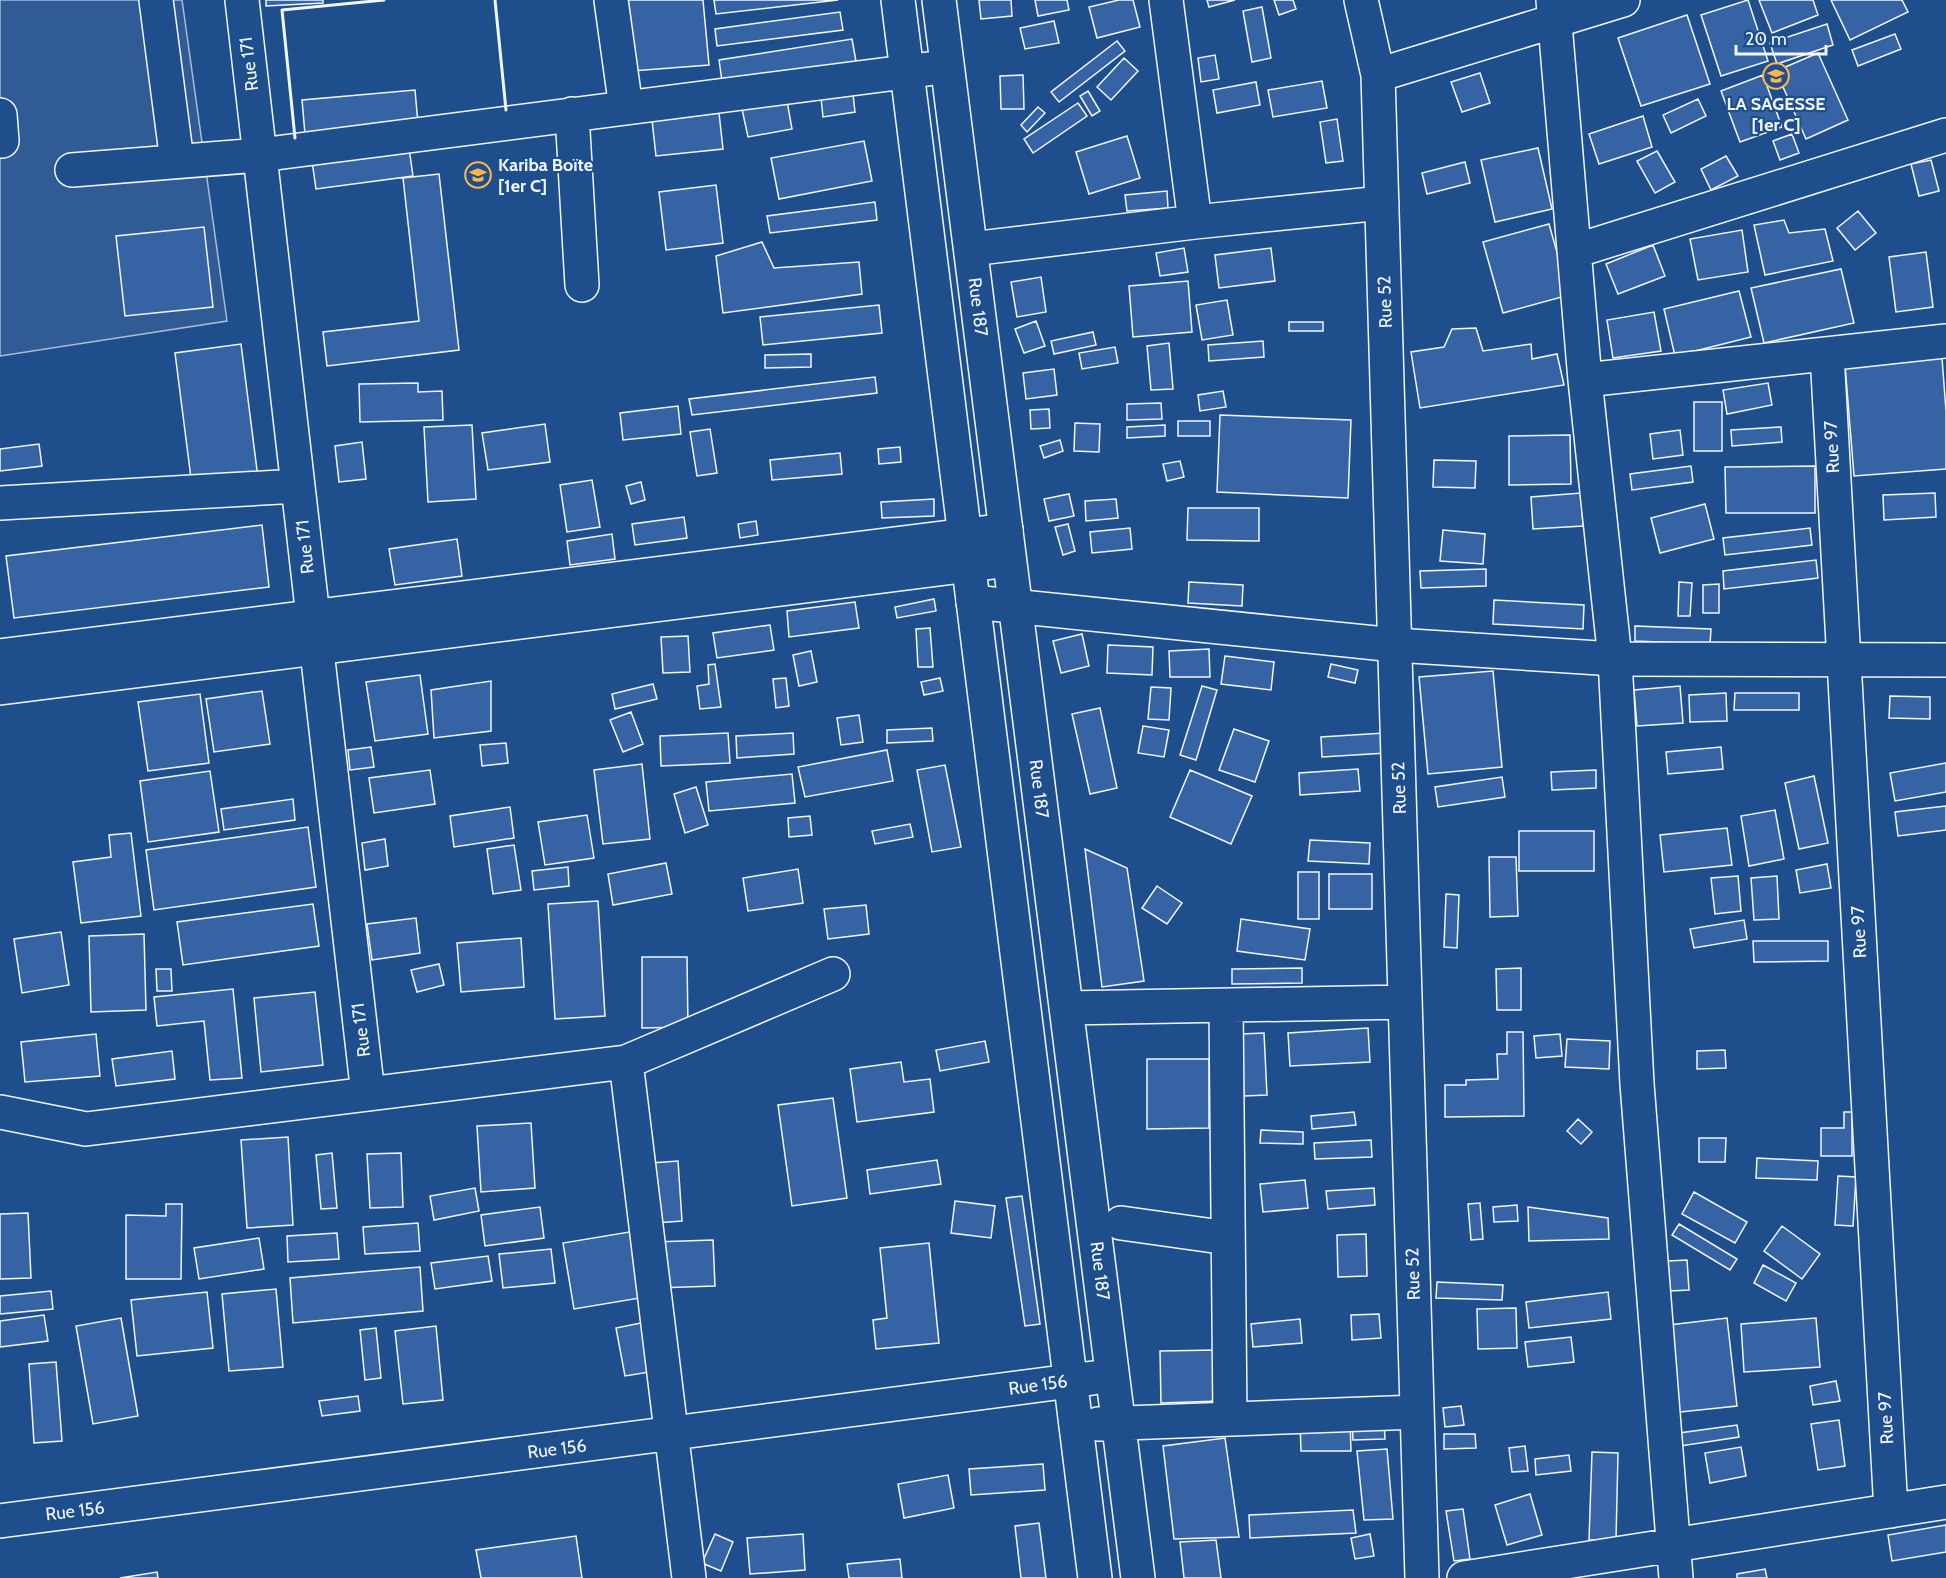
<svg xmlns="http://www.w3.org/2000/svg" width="1946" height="1578" viewBox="0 0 1946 1578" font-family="Cabin,sans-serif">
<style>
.built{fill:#305b95;stroke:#a8bbd7;stroke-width:1.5}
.building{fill:#3563a3;stroke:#f2f6ff;stroke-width:1.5}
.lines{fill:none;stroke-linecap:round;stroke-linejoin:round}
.minor-casing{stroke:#f2f6ff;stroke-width:36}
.major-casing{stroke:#f2f6ff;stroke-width:36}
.minor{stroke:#1f4e8c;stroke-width:33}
.major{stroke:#1f4e8c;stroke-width:33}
.wall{stroke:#f2f6ff;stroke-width:3}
.labels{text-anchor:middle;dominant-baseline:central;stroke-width:4.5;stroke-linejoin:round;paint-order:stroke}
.street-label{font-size:18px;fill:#f2f6ff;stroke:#1f4e8c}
.poi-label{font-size:18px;font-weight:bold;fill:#f2f6ff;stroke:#1f4e8c}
</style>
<rect width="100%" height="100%" fill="#1f4e8c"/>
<path class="built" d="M0 0H182L227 321 0 356Z"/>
<path class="building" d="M266 0H323V3L266 6Z
M626 0H703L709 65 632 71Z
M714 0H838L716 14Z
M979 0H1011L1012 16 981 19Z
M1035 0H1067L1069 10 1038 16Z
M1119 0H1133L1140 27 1097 38 1089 7Z
M1207 0H1235L1209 7Z
M1274 0H1293L1296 9 1279 15Z
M1748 0 1768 61 1721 76 1701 15Z
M1759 0H1813L1818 15 1772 33Z
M1831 0H1902L1908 12 1850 40Z
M1262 7 1271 58 1252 62 1243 11Z
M840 12 843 30 717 46 715 29Z
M1687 15 1710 84 1641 106 1618 38Z
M1054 21 1059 43 1025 49 1020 28Z
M1827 24 1833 45 1777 64 1770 43Z
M1895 34 1901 49 1858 66 1852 50Z
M852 39 857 67 723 88 719 60Z
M1117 41 1125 51 1059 102 1051 92Z
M1818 53 1848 120 1806 139 1776 71Z
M1215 55 1219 79 1201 82 1198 58Z
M1124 58 1138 71 1111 100 1097 87Z
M1480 73 1490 103 1462 112 1451 82Z
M1023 75 1024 109H1001L1000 76Z
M1763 75 1782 127 1740 142 1721 91Z
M1322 81 1327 108 1273 117 1268 90Z
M1256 82 1260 105 1217 113 1213 90Z
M415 90 418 124 305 134 302 100Z
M1088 91 1100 111 1092 116 1080 96Z
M853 94 855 112 823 117 821 98Z
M1698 99 1706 116 1671 133 1663 115Z
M787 101 792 129 748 137 742 109Z
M1078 103 1087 116 1033 153 1024 139Z
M1038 107 1045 113 1027 132 1021 125Z
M719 113 723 149 656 156 652 120Z
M1643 116 1652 147 1599 164 1589 134Z
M1337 119 1343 161 1326 163 1320 122Z
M1792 134 1799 153 1780 160 1773 141Z
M1127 136 1140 178 1089 194 1076 152Z
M864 141 872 181 779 199 771 158Z
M409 148 413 176 316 189 312 161Z
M1538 148 1552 209 1495 222 1481 160Z
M1657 151 1675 182 1655 193 1637 161Z
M1726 156 1738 176 1711 190 1701 169Z
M1931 160 1939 191 1919 196 1911 164Z
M1465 162 1470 183 1427 194 1422 173Z
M439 174 459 350 327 366 323 332 419 321 403 178Z
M716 185 723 243 666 250 659 192Z
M1167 191 1168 208 1127 211 1125 195Z
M875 202 877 220 770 233 767 216Z
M1858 211 1876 233 1855 250 1837 228Z
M1784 220 1789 233 1825 229 1833 261 1765 275 1754 225Z
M1549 224 1569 295 1503 313 1483 242Z
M204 227 213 307 125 316 116 236Z
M1742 230 1748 272 1698 280 1690 239Z
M762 242 774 268 859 262 862 294 723 313 716 256Z
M1653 245 1665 276 1618 294 1606 264Z
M1184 248 1188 272 1160 276 1156 253Z
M1271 248 1275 281 1219 288 1215 255Z
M1926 252 1933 307 1896 312 1889 257Z
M1841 269 1854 323 1764 343 1751 288Z
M1041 277 1046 312 1017 317 1011 282Z
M1188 281 1192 332 1133 337 1129 286Z
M1739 291 1751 337 1675 356 1664 309Z
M1227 300 1233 335 1202 340 1196 305Z
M879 305 882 333 763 345 760 317Z
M1654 312 1661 351 1613 358 1607 320Z
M1036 321 1045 346 1024 353 1015 329Z
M1289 322H1323V331H1289Z
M1476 328 1483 351 1531 344 1532 359 1557 354 1564 385 1420 408 1411 352 1444 347 1452 329Z
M1093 332 1096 345 1054 354 1051 341Z
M1263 341 1264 357 1209 361 1208 345Z
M1169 343 1173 389 1151 390 1147 346Z
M241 344 258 478 192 486 175 353Z
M1115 347 1118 363 1082 369 1079 353Z
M811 354V367L765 368V355Z
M1942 358 1946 411V469L1854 476 1845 365Z
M1054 369 1057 395 1026 399 1023 373Z
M875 377 877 393 692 415 689 399Z
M418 383V392L442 391 443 420 360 422 359 384Z
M1768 383 1772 405 1727 414 1723 390Z
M1223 391 1226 407 1200 411 1198 395Z
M1694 402H1722V451H1694Z
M1161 403 1162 419 1127 420V404Z
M678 406 681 434 623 440 620 413Z
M1049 409 1050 428 1031 429 1030 410Z
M1220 415 1351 420 1348 498 1217 492Z
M1178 421H1210V436H1178Z
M1075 423 1100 424 1099 452 1074 451Z
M545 424 550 462 488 470 482 433Z
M472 425 476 499 428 502 424 427Z
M1165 425V436L1127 438V427Z
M1781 427 1782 442 1732 446 1731 430Z
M710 429 717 473 697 476 690 432Z
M1680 430 1683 455 1653 459 1650 434Z
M1570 435 1571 484 1509 485V436Z
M1060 440 1063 451 1044 458 1040 446Z
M362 442 366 479 339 482 335 446Z
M39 444 42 466 0 471V449Z
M900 447 901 462 879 464 878 449Z
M840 453 842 474 772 480 770 460Z
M1434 460 1476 461 1475 488 1433 487Z
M1180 461 1184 477 1167 481 1163 464Z
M1691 466 1693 482 1632 490 1630 474Z
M1815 466V513H1726L1725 467Z
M592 480 600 527 567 532 560 485Z
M641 482 645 500 631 504 626 486Z
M1581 493 1583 526 1533 529 1531 497Z
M1935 493 1936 517 1884 520 1883 495Z
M1069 494 1074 516 1049 521 1044 499Z
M934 499V516L882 518 881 502Z
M1116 499 1118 518 1086 521 1085 501Z
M1705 504 1714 539 1660 553 1651 518Z
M1188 508H1259V541L1187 540Z
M684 517 687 538 635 545 632 524Z
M756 521 758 535 740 538 738 524Z
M1068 524 1075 551 1063 555 1055 527Z
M262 525 269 587 14 618 6 556Z
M1130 528 1132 549 1092 553 1090 532Z
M1810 528 1812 545 1725 555 1723 538Z
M1443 530 1485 534 1483 564 1440 561Z
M612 534 615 559 570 565 567 541Z
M457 539 462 576 395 585 389 549Z
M1816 560 1818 578 1724 589 1723 571Z
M1486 569V586L1421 588 1420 571Z
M1189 582 1243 585 1242 606 1188 603Z
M1679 582 1692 583 1690 616H1678Z
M1719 584V613H1703V585Z
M934 599 936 611 897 618 895 607Z
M1494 600 1584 605 1583 629 1493 624Z
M855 602 859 628 789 637 787 611Z
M770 625 774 650 717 658 713 633Z
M1635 626 1711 629 1710 644 1635 641Z
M930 628 933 667H918L916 629Z
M1082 634 1089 666 1061 673 1053 641Z
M688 636 690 672 663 673 661 637Z
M1108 645 1153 647 1152 675 1107 673Z
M1209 649 1210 677H1170L1169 651Z
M811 651 817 682 799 686 793 655Z
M1225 656 1274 662 1271 690 1221 684Z
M715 664 721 707 700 709 697 686 709 684 708 665Z
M1331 664 1358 670 1355 683 1328 677Z
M1493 671 1502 767 1428 774 1419 677Z
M420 675 428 734 375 741 366 682Z
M786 678 789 706 776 708 773 679Z
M940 678 943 691 924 695 921 682Z
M491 681V731L434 738 431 690Z
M653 684 657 699 615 709 612 694Z
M1202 686 1217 690 1196 760 1180 755Z
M1680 686 1683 723 1637 726 1634 690Z
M1151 687 1171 688 1169 720 1148 719Z
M262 691 270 744 214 752 206 699Z
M1726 693 1727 721 1690 722 1689 695Z
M1735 693H1799V710H1734Z
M200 694 209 763 148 771 138 702Z
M1890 696 1930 697V719L1889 718Z
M1100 708 1117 788 1090 794 1072 714Z
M631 712 643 744 623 752 610 720Z
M859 715 863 742 841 745 837 718Z
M1143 726 1169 730 1164 757 1138 753Z
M932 728 933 741 887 743V730Z
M1234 729 1269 741 1255 782 1219 770Z
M728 733 730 763 661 766 660 736Z
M793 733 794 754 737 758 736 736Z
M1384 733 1386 753 1322 757 1321 737Z
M506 743 508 763 482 766 480 745Z
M371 747 374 767 350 770 348 750Z
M1721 747 1723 769 1668 774 1666 752Z
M887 750 893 781 805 797 798 767Z
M1946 763V792L1895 801 1890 773Z
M642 764 650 839 603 844 594 770Z
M945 765 961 847 932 852 917 770Z
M1358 769 1360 791 1300 795 1299 773Z
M430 770 435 804 374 813 369 778Z
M1190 770 1252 796 1231 844 1170 817Z
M1596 770V788L1552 790 1551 772Z
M210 771 219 832 148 842 140 781Z
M792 774 795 803 709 811 706 782Z
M1814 776 1828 843 1799 849 1785 783Z
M1502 777 1505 797 1438 807 1435 787Z
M696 787 708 825 685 833 674 794Z
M293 799 295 820 224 830 221 809Z
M1946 806V830L1898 836 1895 812Z
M510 807 514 838 454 847 450 816Z
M1775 810 1784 859 1749 866 1741 816Z
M587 815 594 858 545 865 538 822Z
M810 816 812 835 789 837 788 818Z
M910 824 913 837 875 844 872 831Z
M308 827 316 887 154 910 146 850Z
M1727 828 1732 865 1664 872 1660 835Z
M1519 831H1594V871H1519Z
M131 833 141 916 81 923 73 862 111 857 109 835Z
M385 839 388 866 365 870 362 843Z
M1310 840 1370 843 1369 864 1308 861Z
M514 845 521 890 493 894 487 849Z
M1085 849 1127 868 1144 981 1102 987Z
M1489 857H1516L1518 916 1490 917Z
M666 863 672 894 613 905 608 874Z
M1827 864 1831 888 1800 893 1796 870Z
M568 867 569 886 534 890 532 871Z
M798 869 803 903 748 911 743 878Z
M1298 872H1319V919H1298Z
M1329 874H1372V909H1329Z
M1738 876 1741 911 1715 914 1711 878Z
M1777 876 1779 919 1754 920 1751 878Z
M1157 886 1182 903 1167 924 1142 908Z
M1446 894 1459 895 1457 948 1444 947Z
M598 901 605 1016 555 1019 548 904Z
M313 904 319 946 183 965 177 922Z
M866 905 869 934 828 939 824 909Z
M416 918 420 953 372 960 367 924Z
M1241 919 1310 929 1305 960 1237 951Z
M1744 920 1747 939 1694 948 1690 929Z
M61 932 69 985 22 993 14 939Z
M144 934 146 1010 91 1012 89 936Z
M521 938 524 987 461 992 457 943Z
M1753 941H1828V961L1754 962Z
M642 957H687L688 1027 642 1028Z
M439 964 444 985 417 992 411 970Z
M1302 968V983L1232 984V969Z
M1521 968V1010H1497L1496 969Z
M156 969H171L172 991H157Z
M233 989 242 1078 210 1080 204 1021 157 1026 154 997Z
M315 992 323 1065 261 1072 254 998Z
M1368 1028 1370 1062 1290 1066 1288 1033Z
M1507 1032H1523L1524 1116 1445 1117V1085H1466V1080L1498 1079 1497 1054H1507Z
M1264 1033 1267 1095 1244 1096 1241 1034Z
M96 1034 100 1076 25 1082 21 1042Z
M1560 1034 1562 1056 1536 1058 1534 1036Z
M1567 1039 1610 1041 1609 1069 1565 1067Z
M985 1041 989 1062 940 1071 936 1050Z
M1725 1050 1726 1068 1697 1069V1051Z
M172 1051 175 1079 116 1086 112 1059Z
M1147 1059H1209V1128L1147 1129Z
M901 1062 904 1082 930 1079 934 1112 857 1122 850 1069Z
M833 1098 847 1198 792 1206 778 1105Z
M1354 1112 1356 1125 1312 1129 1311 1116Z
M1844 1112H1852V1156H1821V1128H1844Z
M1578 1119 1592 1132 1581 1144 1567 1131Z
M531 1123 535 1188 481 1192 477 1126Z
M1261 1130 1303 1132V1144L1260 1143Z
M288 1137 293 1225 247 1228 241 1140Z
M1699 1138H1726L1725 1162H1699Z
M1371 1140 1372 1157 1315 1159 1314 1143Z
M332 1153 337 1208 321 1209 316 1155Z
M401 1153 403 1207 370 1208 367 1154Z
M1757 1158 1818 1161 1817 1180 1756 1178Z
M937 1160 941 1184 870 1194 867 1170Z
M678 1161 682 1221 655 1223 651 1163Z
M1838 1176 1856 1177 1853 1226 1835 1225Z
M1305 1180 1308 1208 1263 1212 1260 1184Z
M475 1188 479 1211 434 1220 430 1196Z
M1374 1188 1375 1205 1328 1209 1326 1191Z
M1694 1192 1747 1222 1735 1243 1682 1214Z
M1022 1196 1040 1324 1025 1326 1006 1198Z
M955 1201 995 1206 991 1238 951 1233Z
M1480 1203 1483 1239 1471 1240 1468 1204Z
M166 1204H182L181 1279H126V1215L166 1216Z
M1517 1205 1518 1221 1494 1222 1493 1207Z
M540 1207 544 1238 485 1246 481 1215Z
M1528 1207 1608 1218 1609 1239 1529 1241Z
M28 1213 31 1278 0 1279V1214Z
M418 1223 420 1251 365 1254 363 1227Z
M1679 1224 1737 1259 1730 1270 1672 1235Z
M1782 1226 1820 1254 1802 1279 1764 1251Z
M635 1231 646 1297 574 1309 563 1243Z
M337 1233 339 1259 288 1262 287 1236Z
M1366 1234 1367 1276 1338 1277 1337 1235Z
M259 1238 264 1269 199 1279 194 1248Z
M713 1240 715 1286 656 1288 654 1242Z
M929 1243 939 1343 876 1349 873 1320 887 1318 880 1248Z
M551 1249 555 1283 503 1288 499 1254Z
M488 1256 492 1281 435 1289 431 1263Z
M1687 1260 1689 1290 1670 1291 1668 1261Z
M1763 1265 1796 1283 1786 1301 1754 1283Z
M420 1267 423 1311 293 1323 290 1278Z
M1437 1282 1503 1285 1502 1300 1436 1298Z
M276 1289 283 1367 229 1371 222 1294Z
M51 1291 53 1309 0 1314V1296Z
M207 1292 213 1348 137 1356 131 1300Z
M1608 1292 1611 1319 1529 1328 1526 1302Z
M1516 1308 1517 1348 1478 1349 1477 1309Z
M1379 1314 1381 1338 1352 1340 1351 1315Z
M44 1315 48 1341 0 1347V1321Z
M121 1318 138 1416 93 1424 76 1326Z
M1727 1318 1737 1406 1671 1413 1661 1326Z
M1816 1318 1820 1367 1744 1372 1741 1324Z
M1300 1319 1302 1343 1253 1347 1251 1324Z
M646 1322 656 1371 625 1376 616 1328Z
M436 1326 443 1400 403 1404 395 1331Z
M376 1328 381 1378 365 1380 360 1330Z
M1571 1337 1574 1362 1528 1367 1525 1342Z
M1218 1350 1219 1401 1161 1403 1160 1351Z
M56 1362 62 1441 34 1443 29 1364Z
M1836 1381 1840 1401 1813 1405 1810 1386Z
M358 1396 360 1411 322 1416 319 1401Z
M1461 1406 1464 1425 1445 1427 1443 1408Z
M1350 1420 1351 1451H1301L1300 1422Z
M1839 1420 1845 1466 1818 1470 1811 1424Z
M1384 1422 1385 1439 1353 1440 1352 1423Z
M1737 1425 1739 1437 1674 1447 1672 1434Z
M1444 1434H1475L1476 1448 1444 1449Z
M1225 1438 1239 1537 1174 1539 1163 1446Z
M1525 1446 1528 1471 1512 1472 1509 1448Z
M1741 1447 1746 1476 1710 1483 1705 1453Z
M1387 1449 1393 1519 1364 1520 1357 1451Z
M1592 1452 1618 1453 1616 1540H1589Z
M1569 1455 1571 1471 1536 1475 1535 1459Z
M1043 1464 1045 1490 971 1495 969 1469Z
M948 1475 954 1508 904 1518 898 1484Z
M1530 1494 1542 1535 1507 1545 1495 1505Z
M1463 1509 1470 1559 1454 1561 1446 1511Z
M1353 1510 1356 1533 1250 1538 1249 1515Z
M1039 1523 1046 1578H1021L1015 1526Z
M1946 1525V1552L1892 1561 1888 1535Z
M715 1534 733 1542 721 1571 702 1563Z
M803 1534 805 1570 750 1574 747 1538Z
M1370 1534 1374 1556 1355 1559 1351 1538Z
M576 1536 582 1578H481L476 1550Z
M1216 1540 1221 1578H1184L1180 1542Z
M900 1559 902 1578H849L847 1564Z
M1765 1569 1767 1578H1737V1574Z
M157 1572 158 1578H120Z"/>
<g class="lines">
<g class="minor-casing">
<path id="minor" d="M156 0 177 161
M242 0 368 1094
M611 0 626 108
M898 0 1095 1578
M939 0 1138 1578
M1166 0 1195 222
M1361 0 1378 75 1422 1578
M1553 0 1585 380 1615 659 1637 1084 1676 1578
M1378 75 1623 0
M572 114 582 285
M0 115 2 141
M72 170 260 155 928 69
M971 249 1195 222 1382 203
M1575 251 1946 135
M1827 354 1891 1511
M1585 380 1946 341
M0 503 298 486
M1226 1006 1230 1419
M1066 1008 1405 1002
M626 1062 689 1578
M0 1112 86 1129 626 1062 833 974
M1121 1223 1228 1238
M1098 1424 1417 1412
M0 1521 1093 1378
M1464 1578 1946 1502"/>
</g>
<g class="major-casing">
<path id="major" d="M973 602 1395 645 1615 659 1946 660
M0 656 1006 530
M0 688 1009 560"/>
</g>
<use href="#minor" class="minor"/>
<use href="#major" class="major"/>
<path class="wall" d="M495 0 506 110
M295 138 282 10 384 0"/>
</g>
<defs>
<g id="school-ring" transform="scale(1.35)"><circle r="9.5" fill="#1f4e8c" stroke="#ffb74d" stroke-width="1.5"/><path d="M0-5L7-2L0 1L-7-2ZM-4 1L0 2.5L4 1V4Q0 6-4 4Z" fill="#ffb74d"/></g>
</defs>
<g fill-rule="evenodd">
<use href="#school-ring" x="1776" y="76"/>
<use href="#school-ring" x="478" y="175"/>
</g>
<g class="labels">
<g class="street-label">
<text transform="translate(249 64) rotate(-97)">Rue 171</text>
<text transform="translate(1385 302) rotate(-92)">Rue 52</text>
<text transform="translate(978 307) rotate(83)">Rue 187</text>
<text transform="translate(1832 447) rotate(-93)">Rue 97</text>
<text transform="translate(305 547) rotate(-96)">Rue 171</text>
<text transform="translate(1399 788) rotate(-92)">Rue 52</text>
<text transform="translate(1039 789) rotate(83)">Rue 187</text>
<text transform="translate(1859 932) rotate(-93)">Rue 97</text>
<text transform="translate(361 1030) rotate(-97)">Rue 171</text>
<text transform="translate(1100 1271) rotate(83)">Rue 187</text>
<text transform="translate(1413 1274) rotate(-92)">Rue 52</text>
<text transform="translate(1038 1385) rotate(-8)">Rue 156</text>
<text transform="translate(1886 1418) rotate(-93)">Rue 97</text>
<text transform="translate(557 1449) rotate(-7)">Rue 156</text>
<text transform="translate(75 1511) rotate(-7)">Rue 156</text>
</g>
<g class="poi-label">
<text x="1776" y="104">LA SAGESSE<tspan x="1776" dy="21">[1er C]</tspan></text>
<text x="498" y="165" text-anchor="start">Kariba Boïte<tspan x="498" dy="21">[1er C]</tspan></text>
</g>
</g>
<path d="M1736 45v9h90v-9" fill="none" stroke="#f2f6ff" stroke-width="3"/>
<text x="1745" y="45" font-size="18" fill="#f2f6ff" stroke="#1f4e8c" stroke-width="4.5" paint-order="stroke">20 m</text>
</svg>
